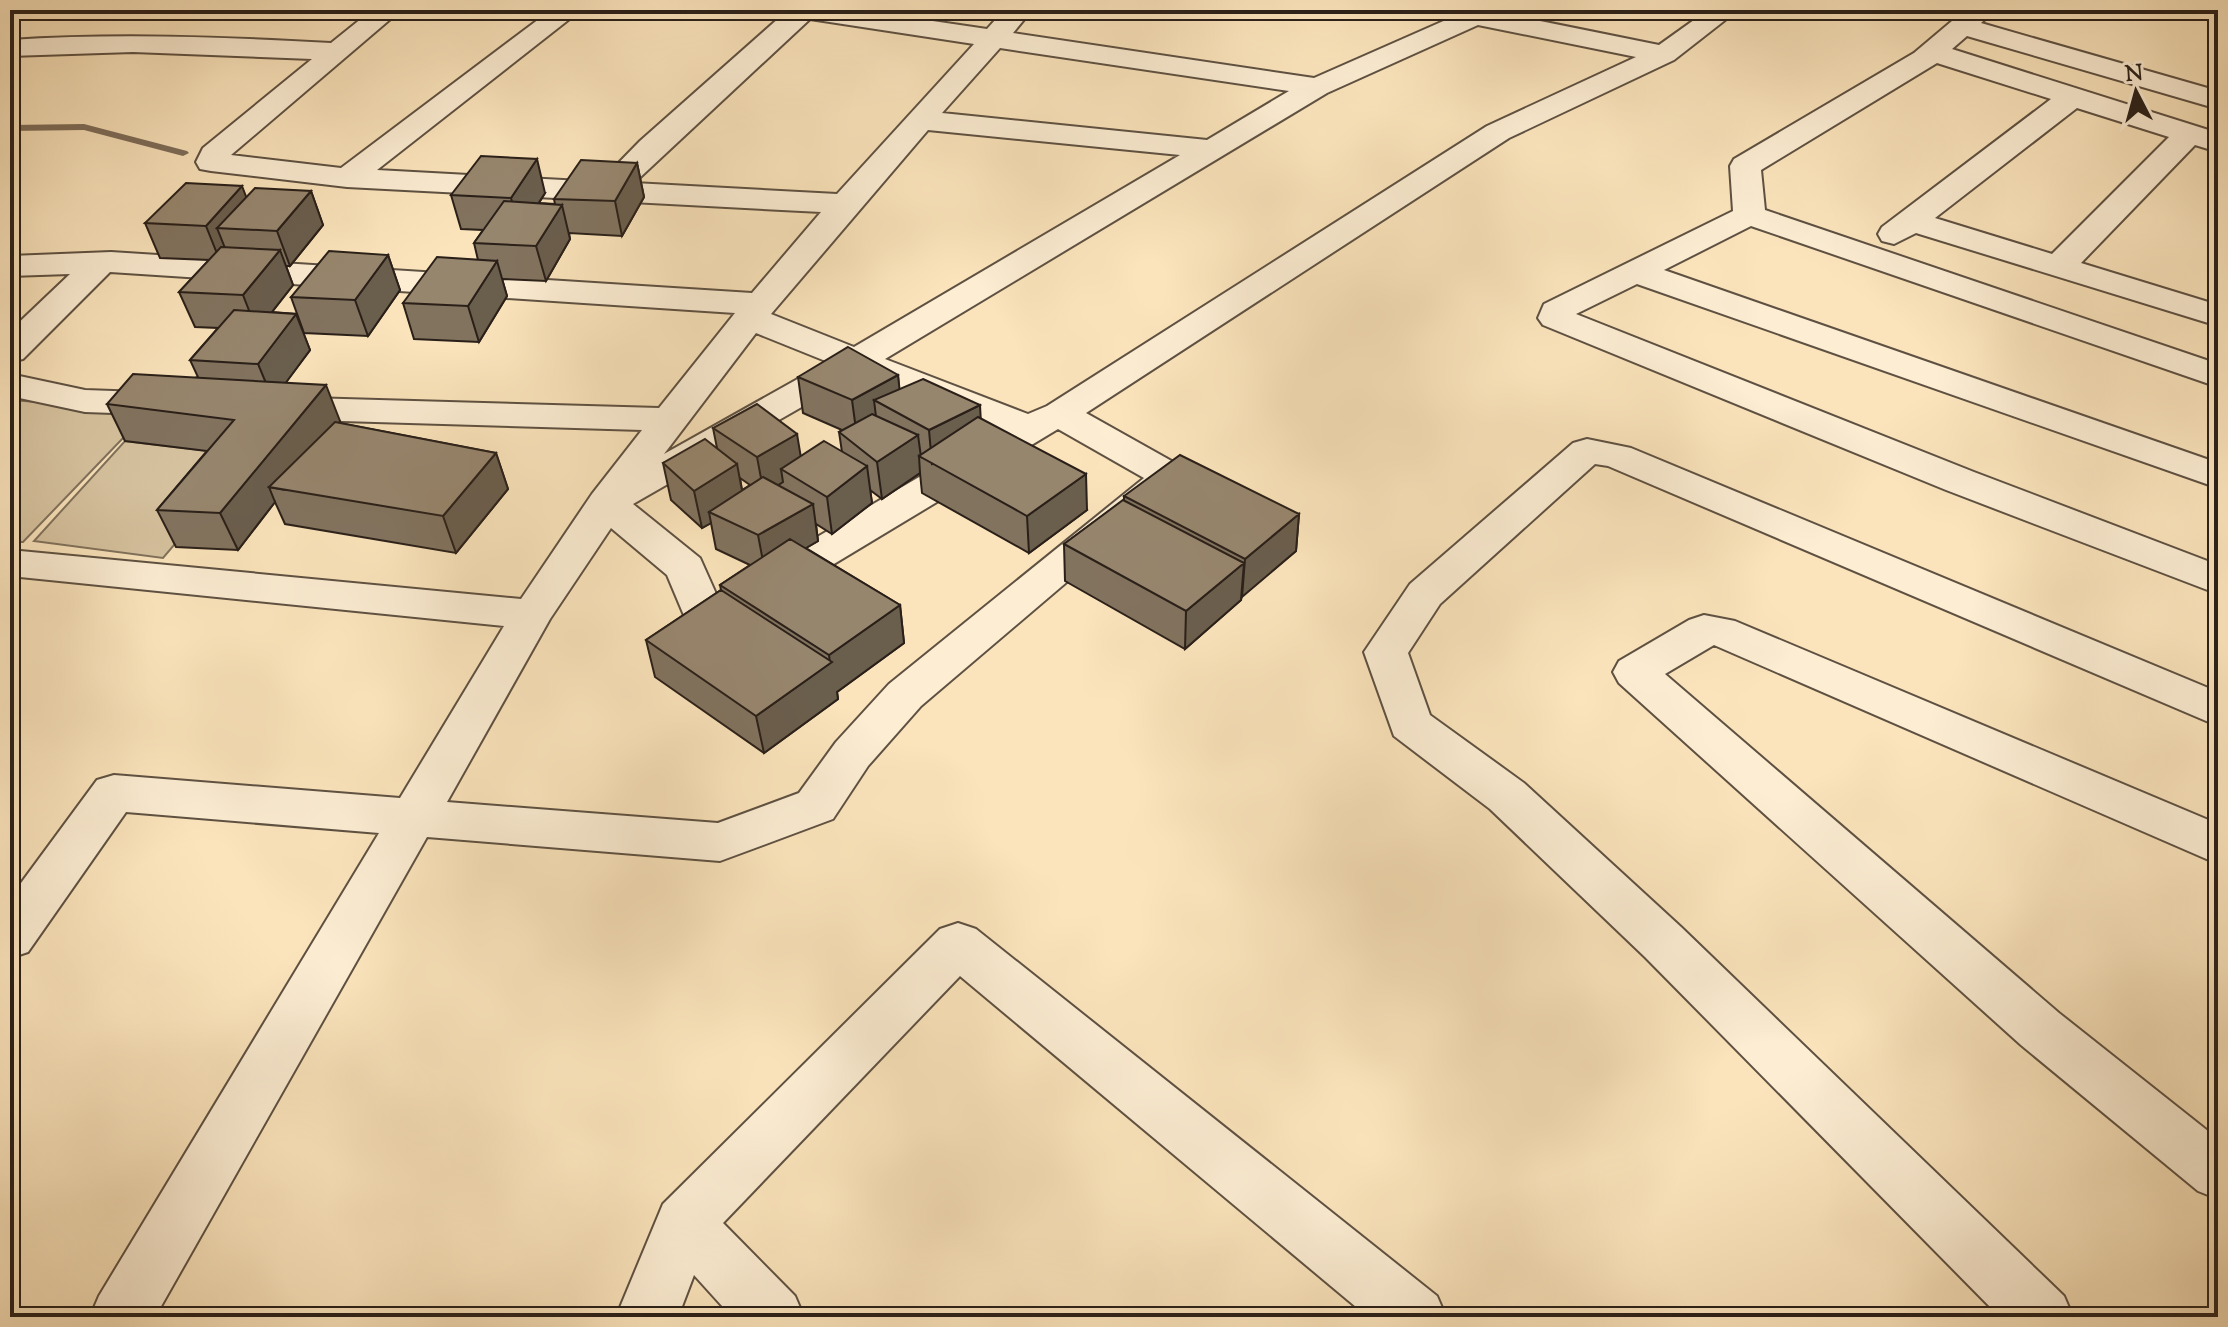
<svg xmlns="http://www.w3.org/2000/svg" width="2228" height="1327" viewBox="0 0 2228 1327" font-family="'Sorts Mill Goudy',serif">
<style>
.green{fill:#d7c3a0;stroke:#80725c;stroke-width:2}
.lines{fill:none;stroke-linecap:round;stroke-linejoin:round}
.stream{fill:#7d6d5a;fill-rule:evenodd}
.minor-casing{stroke:#5e5142;stroke-width:4}
.minor{fill:#fcedd3;fill-rule:evenodd}
.wall{fill:#82735f;stroke:#2a2019;stroke-width:2;fill-rule:evenodd}
.shaded-wall{fill:#6a5e4d;stroke:#2a2019;stroke-width:2}
.building{fill:#97866e;stroke:#2a2019;stroke-width:2}
</style>
<rect width="100%" height="100%" fill="#fbe4bc"/>
<filter id="stains"><feTurbulence type="fractalNoise" baseFrequency=".0025" numOctaves="4"/><feColorMatrix values="0 0 0 0 .2 0 0 0 0 .09 0 0 0 0 .02 0 0 0 .5 -.17"/></filter>
<radialGradient id="worn" r=".72"><stop offset=".6" stop-color="#630" stop-opacity="0"/><stop offset="1" stop-color="#630" stop-opacity=".3"/></radialGradient>
<path class="green" d="M10 400 150 410 23 542H10Z
M125 441 250 456 163 558 34 541Z"/>
<g class="lines">
<path class="stream" d="M84 124 187 151 189 153 183 156 84 130 10 131V125Z"/>
<g class="minor-casing">
<path id="minor" d="M372 10H401L231 155 341 168 551 10H581L377 170 600 182 640 141 788 10H858L987 29 1004 10H1032L1013 33 1314 78 1448 19 1447 10H1503L1501 13 1659 45 1708 10H1738L1674 60 1509 138 1086 413 1184 468 1190 477 921 706 868 766 833 819 720 861 427 837 155 1317H90L99 1296 379 833 126 812 28 952 10 958V898L97 780 114 775 400 798 504 626 10 576V550L521 599 592 494 642 430 274 419 261 416 255 408 261 400 274 397 659 408 735 313 110 272 23 359 10 362V331L70 274 10 276V256L111 252 752 293 821 212 347 187 211 171 200 169 196 162 203 148 312 59 133 52 10 56V40C117 33 224 37 331 43ZM810 19 974 44 837 194 634 183ZM1478 25 1636 57 1487 126 1047 406 1028 414 885 359 1327 93ZM1000 48 1289 91 1207 140 942 113ZM928 130 1180 155 854 347 771 314ZM756 333 828 362 664 454ZM859 374 999 430 717 596 700 558 633 504ZM1058 429 1144 478 889 684 836 742 799 793 718 823 447 802 550 619 611 528 667 575 691 632 706 637 721 632Z
M1965 10H1994L1981 23 2218 91V109L1967 36 1952 49 2218 133V152L2195 145 2081 263 2218 305V326L1916 233 1894 244 1882 241 1878 234 1882 227 2051 99 1937 63 1761 170 1765 210 2218 364V387L1751 226 1664 270 2218 463V488L1637 284 1576 314 1974 472 2218 565V594L1946 490 1543 325 1538 318 1544 304 1733 211 1730 166 1734 159 1914 53ZM2077 108 2169 137 2052 254 1935 218Z
M10 374 85 390 170 393 183 396 189 404 183 412 170 415 85 412 10 396Z
M1587 439 1631 448 2218 692V726L1608 466 1595 464 1440 604 1408 653 1430 715 1524 783 1681 927 2064 1296 2073 1317H2000L1645 957 1490 809 1394 736 1364 652 1410 584 1573 443Z
M1704 615 1735 621 2218 824V864L1714 645 1665 674 2059 1013 2218 1139V1199L2198 1191 2021 1045 1619 683 1613 672 1619 661 1689 620Z
M958 923 976 929 1437 1296 1446 1317H1368L960 976 723 1223 795 1296 804 1317H732L694 1275 678 1317H616L663 1204 940 929Z"/>
</g>
<use href="#minor" class="minor"/>
</g>
<path class="wall" d="M722 10H776L770 15Z
M637 163 644 197 622 236 569 233 570 239 546 281 502 279 507 296 479 342 414 339 403 303 478 260 474 243 483 230 461 229 451 195 545 193 539 203 555 204 554 199Z
M311 191 323 225 290 266H286L293 285 272 312 296 314 310 350 286 382 340 421 339 423 496 453 508 489 456 553 285 524 275 502 238 550 176 547 157 510 207 451 125 441 107 404 198 377 190 360 218 328 195 327 179 292 209 260 160 258 145 223 246 197Z
M388 255 400 290 368 336 304 333 291 297Z
M898 375 899 389 980 405V418L1087 510 1029 553 922 493 920 473 882 499 870 490 872 503 832 534 816 524 818 541 806 548 900 605 904 643 837 692 838 699 764 753 655 677 646 640 721 590 720 585 750 565 716 549 711 523 702 528 671 500 663 463 717 448 713 428 801 456 842 452 839 432 842 430 803 413 798 377ZM740 478 750 485 742 490Z
M1124 496 1299 514 1296 551 1242 596 1241 600 1185 649 1065 581 1064 544 1124 500Z"/>
<path class="shaded-wall" d="M537 159 545 193 520 232 511 198Z
M637 163 644 197 622 236 615 201Z
M242 186 255 220 217 228 227 253 220 261 206 226Z
M311 191 323 225 290 266 277 231Z
M562 205 570 239 546 281 536 246Z
M280 250 293 285 257 331 243 295Z
M388 255 400 290 368 336 355 300Z
M497 261 507 296 479 342 468 306Z
M296 314 310 350 273 400 258 364Z
M898 375 902 412 874 400 877 425 857 437 852 400Z
M326 385 340 421 285 490 269 487 275 502 238 550 220 513Z
M980 405 982 442 932 464 929 430Z
M797 434 803 470 781 469 783 482 764 494 757 457Z
M918 435 921 457 919 456 920 473 882 499 877 462Z
M496 453 508 489 456 553 443 516Z
M737 464 744 501 709 512 711 523 702 528 694 491Z
M867 466 872 503 832 534 827 497Z
M1086 474 1087 510 1029 553 1027 516Z
M813 504 818 541 765 572 758 535Z
M1299 514 1296 551 1242 597 1245 559Z
M1244 563 1241 600 1185 649 1186 611Z
M900 605 904 643 837 692 838 699 764 753 756 716 830 663 829 655Z"/>
<path class="building" d="M481 156 537 159 511 198 451 195Z
M581 160 637 163 615 201 554 199Z
M186 183 242 186 206 226 145 223Z
M255 188 311 191 277 231 217 228Z
M504 201 562 205 536 246 474 243Z
M221 247 280 250 243 295 179 292Z
M329 251 388 255 355 300 291 297Z
M437 257 497 261 468 306 403 303Z
M234 310 296 314 258 364 190 360Z
M848 347 898 375 852 400 798 377Z
M133 374 326 385 220 513 157 510 234 420 107 404Z
M923 379 980 405 929 430 874 400Z
M757 404 797 434 757 457 713 428Z
M872 414 918 435 877 462 839 432Z
M978 417 1086 474 1027 516 919 456Z
M335 422 496 453 443 516 269 487Z
M705 439 737 464 694 491 663 463Z
M824 441 867 466 827 497 781 469Z
M1180 455 1299 514 1245 559 1124 496Z
M763 477 813 504 758 535 709 512Z
M1123 500 1244 563 1186 611 1064 544Z
M790 539 900 605 829 655 720 585Z
M721 590 832 662 756 716 646 640Z"/>
<rect width="2228" height="1327" fill="none" stroke="#fbe4bc" stroke-width="40"/>
<rect x="12" y="12" width="2204" height="1303" fill="none" stroke="#2a2019" stroke-width="4"/>
<rect x="20" y="20" width="2188" height="1287" fill="none" stroke="#2a2019" stroke-width="2"/>
<g transform="translate(2136 92) rotate(354)" stroke="#fcedd3" stroke-width="6" paint-order="stroke">
<path d="M0-6L14 30L0 20L-14 30Z" fill="#2a2019"/>
<text y="-12" font-size="22" font-weight="bold" text-anchor="middle" fill="#2a2019">N</text>
</g>
<rect width="100%" height="100%" filter="url(#stains)"/>
<rect width="100%" height="100%" fill="url(#worn)"/>
</svg>
